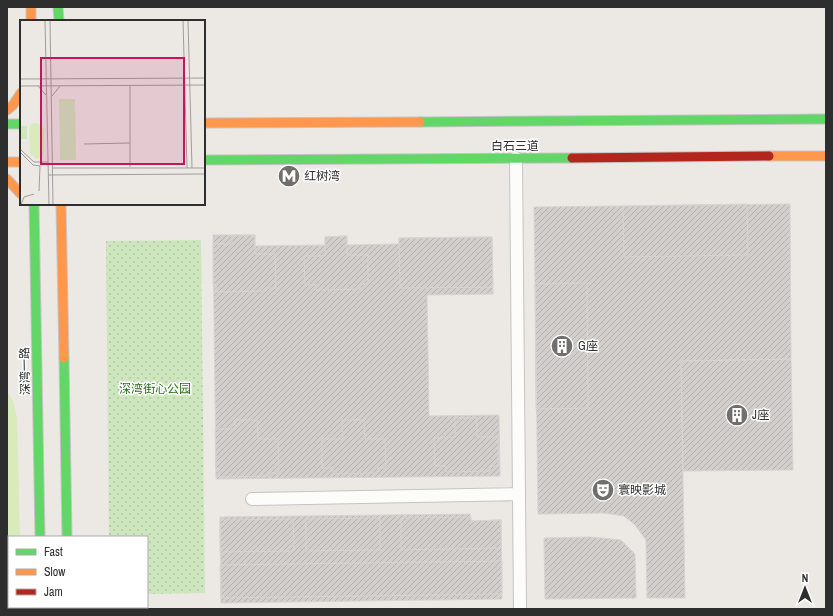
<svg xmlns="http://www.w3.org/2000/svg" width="833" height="616" viewBox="0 0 833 616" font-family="'Archivo Narrow','Noto Sans SC',sans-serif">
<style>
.grass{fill:url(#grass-dots)}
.pitch{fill:#d9eabb}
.building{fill:url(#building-hatch);stroke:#d7d4d0}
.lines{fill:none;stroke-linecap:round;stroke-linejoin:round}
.street-casing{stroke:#c5c4c5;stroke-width:14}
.fast-casing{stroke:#c5c4c5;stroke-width:11}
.slow-casing{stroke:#c5c4c5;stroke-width:11}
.jam-casing{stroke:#c5c4c5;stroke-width:11}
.street{stroke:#fcfcfb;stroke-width:12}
.fast{stroke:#63d668;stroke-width:9}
.slow{stroke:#ff974d;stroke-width:9}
.jam{stroke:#b3261e;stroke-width:9}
.labels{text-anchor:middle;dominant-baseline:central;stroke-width:3;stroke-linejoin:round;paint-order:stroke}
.street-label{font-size:12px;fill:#2e2e2e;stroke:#fff}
.poi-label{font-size:12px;fill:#2e2e2e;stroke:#fff;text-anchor:start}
.park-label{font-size:12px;fill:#2c6e1b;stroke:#fff}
.inset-road{fill:none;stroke:#a09e9b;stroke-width:1}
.view{fill:#c2185b;fill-opacity:0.15;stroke:#c2185b;stroke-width:2}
.inset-edge{fill:none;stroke:#2e2e2e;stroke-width:2}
</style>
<defs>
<pattern id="grass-dots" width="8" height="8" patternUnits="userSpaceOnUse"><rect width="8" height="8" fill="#cee6be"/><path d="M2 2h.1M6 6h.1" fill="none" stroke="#b1c6a4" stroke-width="1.8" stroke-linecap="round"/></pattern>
<pattern id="building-hatch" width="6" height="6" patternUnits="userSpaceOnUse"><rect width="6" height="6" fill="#d1cecb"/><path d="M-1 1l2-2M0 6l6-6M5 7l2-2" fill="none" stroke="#b4b1af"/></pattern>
</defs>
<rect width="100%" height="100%" fill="#ece8e4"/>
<path class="grass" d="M201 240 205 593 147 594V537H109L106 241Z"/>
<path class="pitch" d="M7 392 13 401 17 418 20 537H9V575L7 577Z"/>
<path class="building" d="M747 204 748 255 624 257 623 206Z
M790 204 791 359 681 361 685 598H647L646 540 635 525 624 516 603 513 538 514 534 207Z
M213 235H255V246L325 245V237L347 236V245L399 244V238L492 237 493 294 427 295 429 416 499 415 500 476 216 479Z
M232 235H255V254H275L276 288H266V291L216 292V284H213V244H232Z
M347 236V255H368V284H360V289L316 290V285H305L304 256H325V237Z
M492 237 493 287 400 288 399 238Z
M587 283 588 408 536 409 535 284Z
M791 359 793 470 683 471 681 361Z
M455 418H477V437H498V466H490V471L446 472V466H435L434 438 455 437Z
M235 420H257L258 439H278L279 473H269V476L219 477V469H216L215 429H235Z
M342 420H364L365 439H385L386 468H378V473L333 474V468H322V439H343Z
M470 514 471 521 501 520 502 599 221 603 220 517Z
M471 517V521L501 520V548L401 550V518Z
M380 518V550L306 551V519Z
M293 519 294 551 220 552V520Z
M591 537 621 540 635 554 636 598 545 599 544 538Z
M502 561V594L221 598 220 565Z"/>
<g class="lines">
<g class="street-casing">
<path id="street" d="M516 158 520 609
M252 499 519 494
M7 608H41"/>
</g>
<g class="fast-casing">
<path id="fast" d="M58 7 59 21
M420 122 826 119
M7 124H21
M204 160 572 158
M34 204 40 537
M64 358 67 537
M41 607V609
M68 607V609"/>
</g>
<g class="slow-casing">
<path id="slow" d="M31 7V21
M7 110 13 105 21 93
M204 123 420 122
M769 156H826
M7 162H21
M7 179 21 194
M61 204 64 358"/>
</g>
<g class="jam-casing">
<path id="jam" d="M572 158 769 156"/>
</g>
<use href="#street" class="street"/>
<use href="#fast" class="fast"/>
<use href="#slow" class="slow"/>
<use href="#jam" class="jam"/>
</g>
<defs>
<g id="metro-disc" transform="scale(1.15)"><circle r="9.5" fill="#706f6e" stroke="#fff"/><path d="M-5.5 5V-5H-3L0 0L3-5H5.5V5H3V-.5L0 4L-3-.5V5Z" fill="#fff"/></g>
<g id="building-disc" transform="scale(1.15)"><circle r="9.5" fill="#706f6e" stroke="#fff"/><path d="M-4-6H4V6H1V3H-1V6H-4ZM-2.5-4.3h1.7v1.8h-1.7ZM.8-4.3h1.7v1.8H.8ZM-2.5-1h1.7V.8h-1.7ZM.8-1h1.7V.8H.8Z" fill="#fff"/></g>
<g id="theatre-disc" transform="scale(1.15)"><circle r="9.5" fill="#706f6e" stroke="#fff"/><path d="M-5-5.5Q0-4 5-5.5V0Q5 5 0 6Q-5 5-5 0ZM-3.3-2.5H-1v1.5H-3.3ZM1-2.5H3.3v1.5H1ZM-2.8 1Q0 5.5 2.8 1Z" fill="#fff"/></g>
</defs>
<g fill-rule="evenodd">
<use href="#metro-disc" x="289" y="176"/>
<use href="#building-disc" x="562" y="346"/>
<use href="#building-disc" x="737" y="415"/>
<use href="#theatre-disc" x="603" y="490"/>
</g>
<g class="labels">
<g class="street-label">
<text x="515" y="146">白石三道</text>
<text transform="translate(25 371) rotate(-91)">深湾一路</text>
</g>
<g class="poi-label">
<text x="304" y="176">红树湾</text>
<text x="578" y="346">G座</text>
<text x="752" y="415">J座</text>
<text x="618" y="490">寰映影城</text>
</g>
<g class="park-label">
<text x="155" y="389">深湾街心公园</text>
</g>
</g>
<g transform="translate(20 20)">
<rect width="185" height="185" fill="#ece8e4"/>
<path d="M39 79H55L56 140H40ZM0 106H7V119H0Z" fill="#cee6be"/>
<path d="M17 103 24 108V132L22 137 17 139 10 134 9 110 11 104Z" fill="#d9eabb"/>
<path class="inset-road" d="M25 0 29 185M30 0 33 185M163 0 167 148M168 0 172 148M0 59 185 58M110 65V147M0 66 185 65M18 66 26 75M32 76 40 66M64 124 110 123M0 129 14 142H28M0 132 13 145 20 146 19 171M32 148H185M28 155 185 154M1 185 4 177 14 174"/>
<path class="view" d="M21 38H164V144H21Z"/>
<rect width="185" height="185" class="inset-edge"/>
</g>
<rect width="833" height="616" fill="none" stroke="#2e2e2e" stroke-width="16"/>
<rect x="8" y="536" width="140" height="72" fill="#ffffff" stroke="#ababab"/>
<rect x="16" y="549" width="20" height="6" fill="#63d668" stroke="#ababab"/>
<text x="44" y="556" font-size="12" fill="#2e2e2e">Fast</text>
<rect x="16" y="569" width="20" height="6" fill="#ff974d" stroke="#ababab"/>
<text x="44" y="576" font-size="12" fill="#2e2e2e">Slow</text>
<rect x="16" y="589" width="20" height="6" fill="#b3261e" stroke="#ababab"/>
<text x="44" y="596" font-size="12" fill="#2e2e2e">Jam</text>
<g transform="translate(805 588)" stroke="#ffffff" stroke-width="3" paint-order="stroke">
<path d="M0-3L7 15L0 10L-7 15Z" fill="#2e2e2e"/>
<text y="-6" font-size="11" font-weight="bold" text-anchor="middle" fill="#2e2e2e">N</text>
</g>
</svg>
